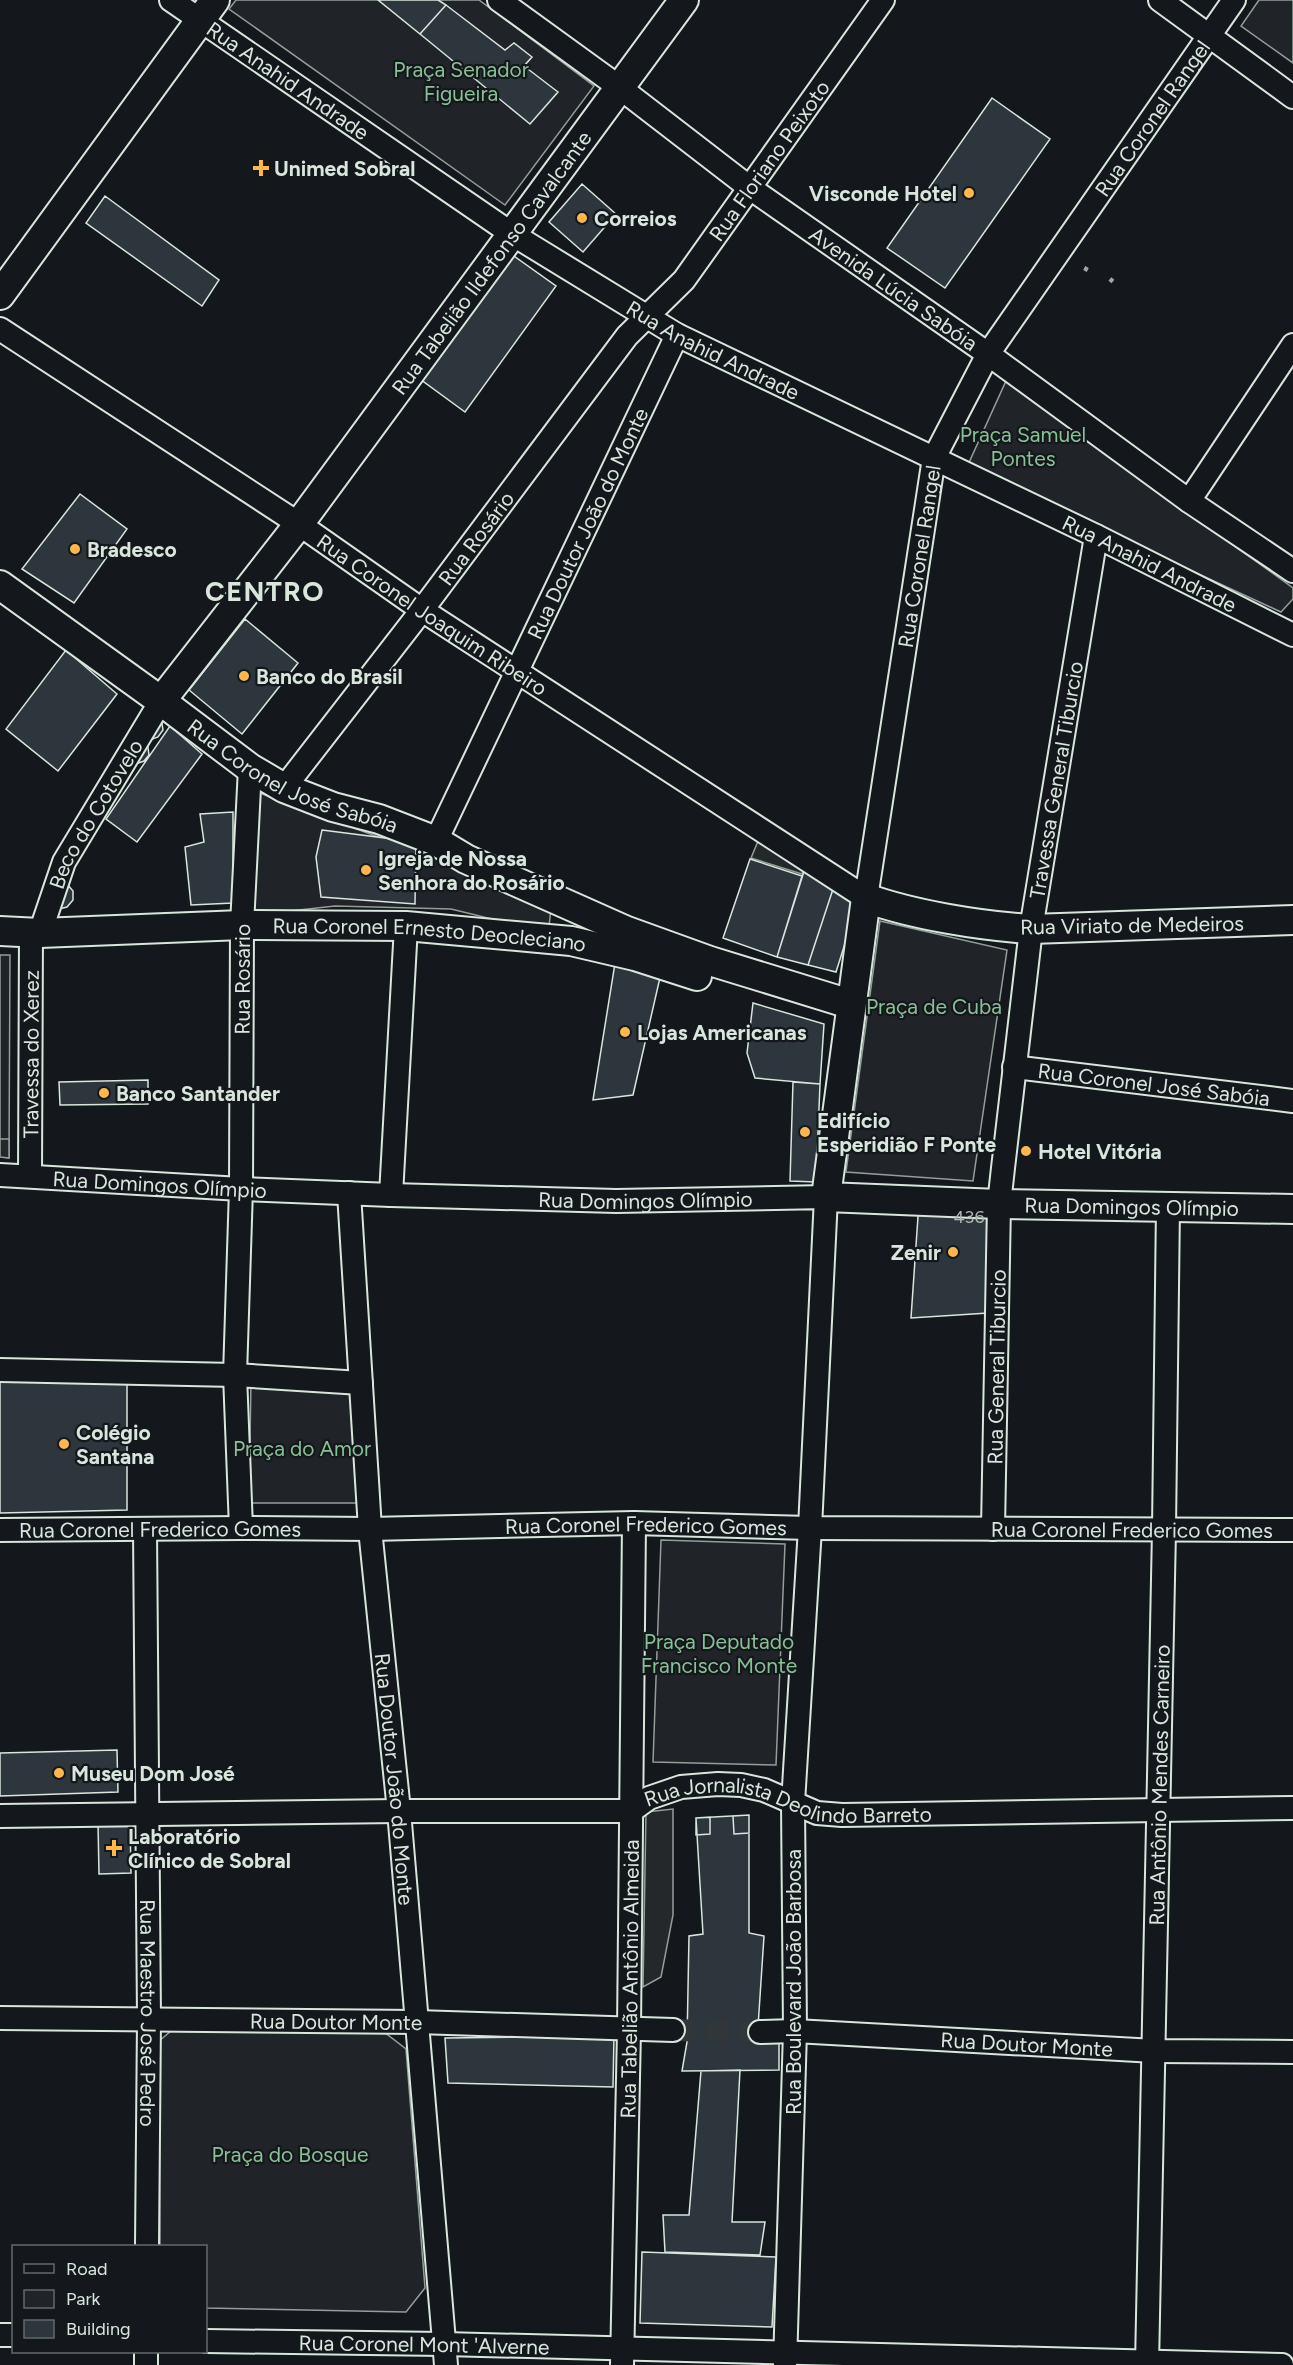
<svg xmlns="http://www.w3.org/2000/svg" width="1293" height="2365" viewBox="0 0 1293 2365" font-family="Figtree,sans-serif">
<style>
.green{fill:#202428;stroke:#939e99;stroke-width:1.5}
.parking{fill:#24282b;stroke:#939e99;stroke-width:1.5}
.building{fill:#2c363c;stroke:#d8e6dc;stroke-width:1.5}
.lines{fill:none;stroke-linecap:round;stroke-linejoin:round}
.minor-tunnel{stroke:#313739;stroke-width:22;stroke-dasharray:22 11;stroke-linecap:butt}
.minor-casing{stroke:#d8e6dc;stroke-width:26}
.major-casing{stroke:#d8e6dc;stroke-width:32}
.path{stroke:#9da8a2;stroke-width:4;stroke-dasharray:4.5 3;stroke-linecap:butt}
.minor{stroke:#14181c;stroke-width:22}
.major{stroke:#14181c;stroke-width:28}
.poi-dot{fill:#ffb74d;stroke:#14181c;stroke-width:2}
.labels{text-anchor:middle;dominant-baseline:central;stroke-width:4.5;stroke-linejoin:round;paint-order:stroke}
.number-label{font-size:18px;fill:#adbab4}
.park-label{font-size:21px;fill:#8ac095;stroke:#14181c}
.street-label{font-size:21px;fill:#d8e6dc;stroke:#14181c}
.poi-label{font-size:21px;font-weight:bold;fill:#d8e6dc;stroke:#14181c;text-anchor:start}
.district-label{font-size:27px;font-weight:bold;letter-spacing:1.5px;fill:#d8e6dc;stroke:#14181c}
</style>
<rect width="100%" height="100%" fill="#14181c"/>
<path class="green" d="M236 0H479L594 86 505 205 229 9Z
M1259 0H1293V63L1241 26Z
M1006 381 1293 588V599L1281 612 967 467Z
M243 787 478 874 551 909 549 926 496 920 451 909 335 906 236 917Z
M880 921 1007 950 973 1181 846 1172Z
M0 955H10L9 1158 0 1157Z
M251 1381 350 1384 359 1503H249Z
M661 1540 785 1544 776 1765 653 1762Z
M177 2026 384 2032 406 2049 425 2288 406 2312 206 2308V2246H160L159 2041Z"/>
<path class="parking" d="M761 834 805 864 802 874 751 858Z
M0 1139H9V1158L0 1157Z
M673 1809V1915L661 1977 643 1987 646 1812Z"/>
<path class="building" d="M378 0H438L446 5 420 34Z
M446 5 505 50 514 43 532 57 524 66 558 92 530 124 420 34Z
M992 98 1050 139 945 288 887 248Z
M582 184 616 214 583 252 549 222Z
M105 196 219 280 202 306 86 223Z
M511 254 556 286 465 412 420 379Z
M80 494 127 529 74 603 22 569Z
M245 619 298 663 242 734 189 690Z
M66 650 117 694 58 771 6 729Z
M161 717 163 730 158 737 150 740Z
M170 726 202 754 137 842 106 819Z
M147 741 149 755 144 761 136 764Z
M233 812V903L191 905 185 847 204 842 200 814Z
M322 830 416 842 415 904 321 897 316 857Z
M750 859 802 876 777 957 723 938Z
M806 865 835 883 808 965 777 957Z
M835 883 859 899 836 972 808 965Z
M67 884 73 891V900L67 907 59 909Z
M616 957 662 969 633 1095 593 1100Z
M753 1003 824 1024 820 1084 755 1078 747 1053Z
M148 1080V1104L60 1105 59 1082Z
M793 1082 820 1084 816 1182 790 1181Z
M919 1202 992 1203 988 1313 911 1318Z
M0 1376 127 1378V1510L0 1513Z
M117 1750 118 1792 0 1796V1753Z
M749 1815V1933L764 1936 757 2042H779V2070L682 2071 687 2042 689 1936 703 1934 696 1818Z
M749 1815V1833L734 1834 733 1816Z
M710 1817V1834L696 1835V1818Z
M130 1822 131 1873 99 1874 98 1824Z
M614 2036 613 2087 448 2083 445 2038Z
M740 2070 732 2222H765L760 2255 665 2252 663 2215H689L701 2071Z
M642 2252 776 2257 772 2327 640 2323Z"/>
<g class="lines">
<path class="minor-tunnel" d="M673 2030 760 2032"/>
<g class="minor-casing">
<g id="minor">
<path id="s1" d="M171 0 512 234 677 335 1096 536 1293 635"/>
<path id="s2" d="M499 0 619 87 750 188 988 354 1189 501 1293 571"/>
<path d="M1160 0 1293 97"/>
<path id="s3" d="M0 329 299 524 422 610 866 898 934 458 988 354 1234 0"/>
<path d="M1189 501 1293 345"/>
<path id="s4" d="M284 788 422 610 627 336 684 280 883 0"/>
<path id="s5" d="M436 841 677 335"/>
<path id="s6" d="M40 933 64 862 161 701"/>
<path id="s7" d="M1014 1067 1293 1101"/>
<path id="s8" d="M0 1175 241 1189 391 1195 616 1201 826 1197 810 1528 793 1803 795 2031 785 2365"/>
<path id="s9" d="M30 1176 31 932"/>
<path id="s10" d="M349 1193 370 1529 399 1811 446 2365"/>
<path d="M391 1195 406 926"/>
<path d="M0 1370 235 1375 361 1383"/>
<path id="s11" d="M241 1528 235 1375 241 1189 242 925 250 768"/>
<path id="s12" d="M145 1529 149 2019 147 2246"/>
<path id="s13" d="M993 1529 999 1204 1003 1168 1031 929 1096 536"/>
<path id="s14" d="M0 1530 241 1528 370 1529 634 1523 810 1528 1293 1530"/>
<path id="s15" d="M0 1816 399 1811H631L649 1798 681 1787 718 1784 741 1785 764 1790 817 1813 842 1815 1293 1808"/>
<path id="s16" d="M0 2018 417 2022 673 2030"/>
<path id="s17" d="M760 2032 795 2031 1155 2051 1293 2052"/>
<path d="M0 2335H14"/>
<path id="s18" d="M206 2341 444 2344 1282 2365"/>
<path d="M146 2365V2352"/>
<path id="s19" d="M622 2365 629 2030 634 1523"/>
<path id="s20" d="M1147 2365 1164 1530 1168 1206"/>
</g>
</g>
<g class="major-casing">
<g id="major">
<path d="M0 295 215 0"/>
<path id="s21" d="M0 585 161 701 250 768 284 788 333 807 379 819 436 841 466 859 519 883 627 931 710 961 850 1004"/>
<path id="s22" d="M161 701 299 524 684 0"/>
<path id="s23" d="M1293 920 1031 929C981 926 913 915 866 898L826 1197 999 1204 1293 1209"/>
<path id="s24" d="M0 931 40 933 242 925 406 926 571 941 635 956 697 976"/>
</g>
</g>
<path class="path" d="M1085 271 1087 267
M1110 282 1114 277"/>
<use href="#minor" class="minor"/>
<use href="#major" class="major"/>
</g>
<g class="poi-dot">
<path d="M258 159h6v6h6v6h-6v6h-6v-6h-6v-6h6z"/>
<circle cx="969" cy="193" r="6"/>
<circle cx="582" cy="218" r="6"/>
<circle cx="75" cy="549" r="6"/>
<circle cx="244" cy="676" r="6"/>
<circle cx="366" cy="870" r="6"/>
<circle cx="625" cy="1032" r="6"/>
<circle cx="104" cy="1093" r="6"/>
<circle cx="805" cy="1132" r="6"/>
<circle cx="1026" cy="1151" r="6"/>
<circle cx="953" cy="1252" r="6"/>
<circle cx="64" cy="1444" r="6"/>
<circle cx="59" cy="1773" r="6"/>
<path d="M111 1839h6v6h6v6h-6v6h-6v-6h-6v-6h6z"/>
</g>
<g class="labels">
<g class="number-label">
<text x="969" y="1217">436</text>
</g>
<g class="park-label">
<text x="461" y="69">Praça Senador<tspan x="461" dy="24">Figueira</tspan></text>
<text x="1023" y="434">Praça Samuel<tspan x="1023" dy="24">Pontes</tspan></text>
<text x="934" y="1006">Praça de Cuba</text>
<text x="302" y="1448">Praça do Amor</text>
<text x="719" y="1641">Praça Deputado<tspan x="719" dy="24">Francisco Monte</tspan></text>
<text x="290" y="2154">Praça do Bosque</text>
</g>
<g class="street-label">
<text stroke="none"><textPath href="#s1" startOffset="142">Rua Anahid Andrade</textPath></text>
<text stroke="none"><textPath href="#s3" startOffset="1886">Rua Coronel Rangel</textPath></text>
<text stroke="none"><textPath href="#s4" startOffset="794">Rua Floriano Peixoto</textPath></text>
<text stroke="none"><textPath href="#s22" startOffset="549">Rua Tabelião Ildefonso Cavalcante</textPath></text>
<text stroke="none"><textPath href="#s2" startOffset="489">Avenida Lúcia Sabóia</textPath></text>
<text stroke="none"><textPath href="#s1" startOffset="646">Rua Anahid Andrade</textPath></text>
<text stroke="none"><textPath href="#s5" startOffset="352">Rua Doutor João do Monte</textPath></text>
<text stroke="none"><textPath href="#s4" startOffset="315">Rua Rosário</textPath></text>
<text stroke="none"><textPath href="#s3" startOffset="1382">Rua Coronel Rangel</textPath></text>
<text stroke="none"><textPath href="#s1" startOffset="1132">Rua Anahid Andrade</textPath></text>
<text stroke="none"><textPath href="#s3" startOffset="518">Rua Coronel Joaquim Ribeiro</textPath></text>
<text stroke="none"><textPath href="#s21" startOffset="352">Rua Coronel José Sabóia</textPath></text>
<text stroke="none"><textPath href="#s13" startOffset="753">Travessa General Tiburcio</textPath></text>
<text stroke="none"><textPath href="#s6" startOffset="132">Beco do Cotovelo</textPath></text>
<text transform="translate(1132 925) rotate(-1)">Rua Viriato de Medeiros</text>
<text stroke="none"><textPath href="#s24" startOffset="430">Rua Coronel Ernesto Deocleciano</textPath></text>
<text stroke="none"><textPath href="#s11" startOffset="549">Rua Rosário</textPath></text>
<text stroke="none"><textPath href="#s9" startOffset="122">Travessa do Xerez</textPath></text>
<text stroke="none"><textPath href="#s7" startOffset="141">Rua Coronel José Sabóia</textPath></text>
<text stroke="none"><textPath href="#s8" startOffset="160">Rua Domingos Olímpio</textPath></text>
<text stroke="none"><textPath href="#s8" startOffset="646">Rua Domingos Olímpio</textPath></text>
<text stroke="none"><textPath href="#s23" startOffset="1038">Rua Domingos Olímpio</textPath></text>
<text stroke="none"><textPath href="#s13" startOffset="162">Rua General Tiburcio</textPath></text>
<text stroke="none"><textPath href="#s14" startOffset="646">Rua Coronel Frederico Gomes</textPath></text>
<text stroke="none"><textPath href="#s14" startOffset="160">Rua Coronel Frederico Gomes</textPath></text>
<text stroke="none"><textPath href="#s14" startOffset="1132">Rua Coronel Frederico Gomes</textPath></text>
<text stroke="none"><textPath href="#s10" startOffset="588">Rua Doutor João do Monte</textPath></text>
<text stroke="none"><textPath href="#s20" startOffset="580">Rua Antônio Mendes Carneiro</textPath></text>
<text stroke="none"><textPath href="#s15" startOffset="796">Rua Jornalista Deolindo Barreto</textPath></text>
<text stroke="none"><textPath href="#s19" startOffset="386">Rua Tabelião Antônio Almeida</textPath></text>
<text transform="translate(793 1982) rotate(-90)">Rua Boulevard João Barbosa</text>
<text stroke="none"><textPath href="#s12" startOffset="484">Rua Maestro José Pedro</textPath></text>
<text stroke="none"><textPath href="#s16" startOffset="336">Rua Doutor Monte</textPath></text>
<text stroke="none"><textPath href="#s17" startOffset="267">Rua Doutor Monte</textPath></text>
<text stroke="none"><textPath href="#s18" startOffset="218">Rua Coronel Mont 'Alverne</textPath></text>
</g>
<g class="poi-label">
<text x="274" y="168">Unimed Sobral</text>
<text x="957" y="193" text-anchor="end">Visconde Hotel</text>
<text x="594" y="218">Correios</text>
<text x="87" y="549">Bradesco</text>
<text x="256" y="676">Banco do Brasil</text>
<text x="378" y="858">Igreja de Nossa<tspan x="378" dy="24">Senhora do Rosário</tspan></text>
<text x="637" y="1032">Lojas Americanas</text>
<text x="116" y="1093">Banco Santander</text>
<text x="817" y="1120">Edifício<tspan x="817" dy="24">Esperidião F Ponte</tspan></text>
<text x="1038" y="1151">Hotel Vitória</text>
<text x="941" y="1252" text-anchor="end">Zenir</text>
<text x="76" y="1432">Colégio<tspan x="76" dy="24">Santana</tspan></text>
<text x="71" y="1773">Museu Dom José</text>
<text x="128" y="1836">Laboratório<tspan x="128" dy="24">Clínico de Sobral</tspan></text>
</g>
<g class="district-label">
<text x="265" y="591">CENTRO</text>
</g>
</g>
<rect x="12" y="2245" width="195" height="108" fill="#14181c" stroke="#626a69" stroke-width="1.5"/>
<rect x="24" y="2264" width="30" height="9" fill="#14181c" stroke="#626a69" stroke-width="1.5"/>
<text x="66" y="2275" font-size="18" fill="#d8e6dc">Road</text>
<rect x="24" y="2290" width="30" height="18" fill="#202428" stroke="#626a69" stroke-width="1.5"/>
<text x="66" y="2305" font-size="18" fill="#d8e6dc">Park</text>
<rect x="24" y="2320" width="30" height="18" fill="#2c363c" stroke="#626a69" stroke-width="1.5"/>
<text x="66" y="2335" font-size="18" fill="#d8e6dc">Building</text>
</svg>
